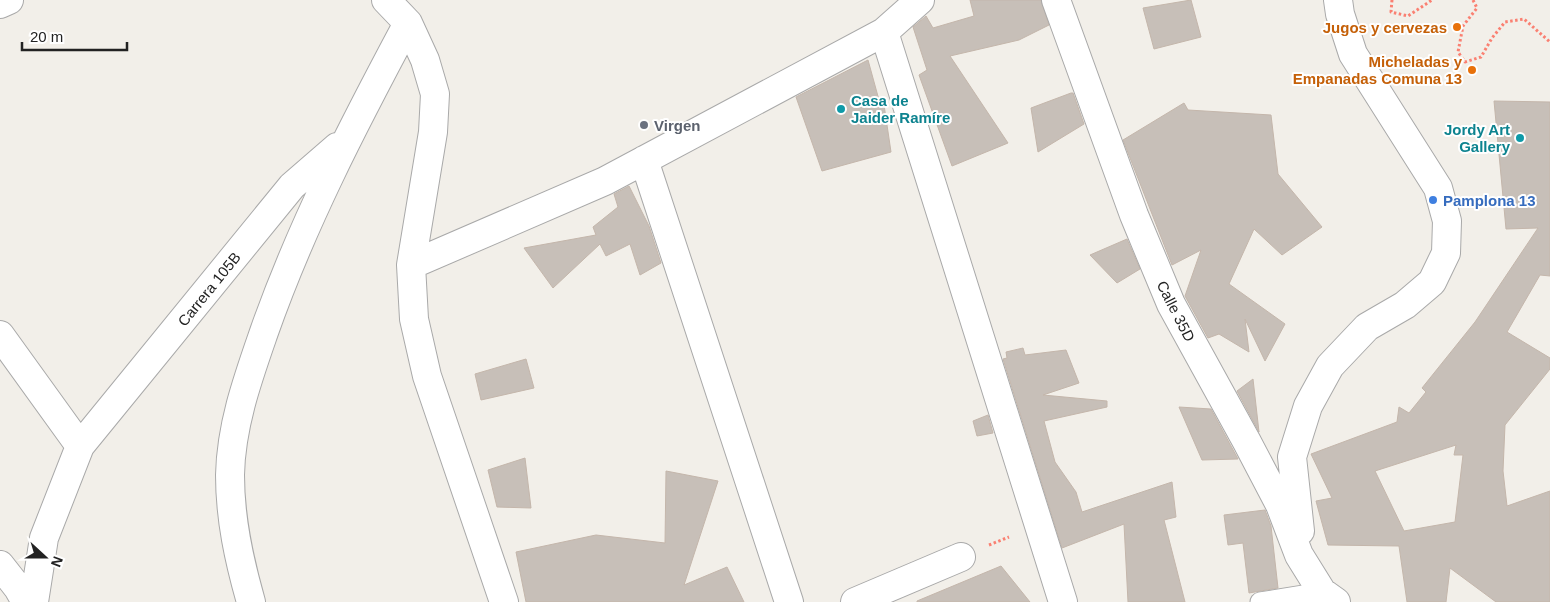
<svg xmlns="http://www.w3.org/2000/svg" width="1550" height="602" viewBox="0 0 1550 602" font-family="Helvetica,sans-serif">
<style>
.building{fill:#c7bfb8;stroke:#c4b6ab;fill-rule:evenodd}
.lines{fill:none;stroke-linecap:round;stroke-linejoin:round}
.lane-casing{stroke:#a9a9a9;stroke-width:21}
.street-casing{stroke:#a9a9a9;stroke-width:30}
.path{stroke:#fa8072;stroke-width:3;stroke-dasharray:2.5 2.5;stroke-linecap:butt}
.lane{stroke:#fff;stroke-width:19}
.street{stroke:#fff;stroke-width:28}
.food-dot{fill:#e8710a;stroke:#fff;stroke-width:2}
.culture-dot{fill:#0f9aa8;stroke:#fff;stroke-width:2}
.worship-dot{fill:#6b7280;stroke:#fff;stroke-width:2}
.shop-dot{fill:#3f7fe0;stroke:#fff;stroke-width:2}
.labels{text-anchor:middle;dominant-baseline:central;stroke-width:4;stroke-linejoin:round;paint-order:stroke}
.food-label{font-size:15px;font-weight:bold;fill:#c56008;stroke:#fff;text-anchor:end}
.culture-label{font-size:15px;font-weight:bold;fill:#0d838f;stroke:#fff;text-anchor:start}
.worship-label{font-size:15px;font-weight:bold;fill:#5b616d;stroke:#fff;text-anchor:start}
.shop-label{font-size:15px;font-weight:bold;fill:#366cbe;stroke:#fff;text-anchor:start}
.street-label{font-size:15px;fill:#222;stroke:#fff}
</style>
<rect width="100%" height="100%" fill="#f2efe9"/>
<path class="building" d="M970 0H1041L1049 25 1019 40 950 56 1008 143 952 166 919 75 927 70 913 27 926 16 933 28 974 16Z
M1191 0 1201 37 1154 49 1143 8Z
M868 60 879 100 883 98 891 152 822 171 796 97Z
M1071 93H1073L1084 124 1038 152 1031 108Z
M1494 101 1550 102V276L1540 275 1507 332 1550 358V369L1505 425 1503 471 1507 506 1550 491V602H1496L1450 568 1446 602H1407L1399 546 1328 545 1316 501 1332 498 1311 454 1397 422 1399 407 1409 413 1426 392 1422 388 1475 322 1538 228 1506 229ZM1456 445 1454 455H1463L1455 522 1404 531 1375 471Z
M1184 103 1188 110 1271 115 1278 174 1322 227 1282 255 1254 229 1229 284 1285 324 1265 361 1245 319 1249 352 1219 334 1208 338 1185 296 1201 250 1172 265 1123 140Z
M629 186 649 226 661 263 640 275 630 244 606 256 600 244 553 288 524 248 596 235 593 227 618 207 614 194Z
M1127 239 1140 269 1117 283 1090 255Z
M1023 348 1025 355 1066 350 1079 383 1043 395 1107 401V407L1044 421 1055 462 1076 492 1082 512 1172 482 1176 517 1164 520 1185 602H1128L1124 524 1062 548 1003 359 1007 358 1006 352Z
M526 359 534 388 481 400 475 374Z
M1253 379 1259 432 1237 391Z
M1179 407 1211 409 1238 459 1202 460Z
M988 415 993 433 977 436 973 421Z
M525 458 531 508 497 507 488 470Z
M666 471 718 481 684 585 727 567 744 602H526L516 552 596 535 665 543Z
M1265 510 1271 526 1278 588 1249 593 1243 543 1228 545 1224 515Z
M1001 566 1030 602H917V601Z"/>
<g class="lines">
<g class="lane-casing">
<path id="lane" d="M1260 602 1322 592"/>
</g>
<g class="street-casing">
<path id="street" d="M386 0 408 23 425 60 435 94 433 132 411 265 414 319 427 376 504 602
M1056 0 1134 215 1171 304 1247 442 1280 505 1299 555 1322 592 1336 602
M0 4 9 0
M884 32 1063 602
M644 160 789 602
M411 265 605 181 884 32 920 0
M0 335 80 446
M1300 531 1292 457 1308 406 1330 366 1367 327 1405 305 1432 282 1446 253 1447 221 1438 188 1353 54 1340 14 1338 0
M0 565 18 588 26 602
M34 602 44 538 80 446 292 186 337 147
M251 602C239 560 230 519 230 475 231 425 248 378 264 332 302 224 354 124 408 23
M855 602 961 557"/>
</g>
<path class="path" d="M1392 0 1391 12 1408 16 1432 0
M1473 0 1477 8 1463 26 1458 52 1465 62 1481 57 1492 38 1505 22 1524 19 1550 42
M989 545 1009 537"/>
<use href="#lane" class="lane"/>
<use href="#street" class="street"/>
</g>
<g class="food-dot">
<circle cx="1457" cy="27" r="5"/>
<circle cx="1472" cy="70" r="5"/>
</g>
<g class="culture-dot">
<circle cx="841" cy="109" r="5"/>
<circle cx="1520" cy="138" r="5"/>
</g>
<circle class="worship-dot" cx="644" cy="125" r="5"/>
<circle class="shop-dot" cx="1433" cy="200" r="5"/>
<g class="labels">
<g class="food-label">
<text x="1447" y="27">Jugos y cervezas</text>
<text x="1462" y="61">Micheladas y<tspan x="1462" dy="17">Empanadas Comuna 13</tspan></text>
</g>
<g class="culture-label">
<text x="851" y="100">Casa de<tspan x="851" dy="17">Jaider Ramíre</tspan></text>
<text x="1510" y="129" text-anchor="end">Jordy Art<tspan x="1510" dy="17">Gallery</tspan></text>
</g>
<g class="worship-label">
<text x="654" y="125">Virgen</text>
</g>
<g class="shop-label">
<text x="1443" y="200">Pamplona 13</text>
</g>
<g class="street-label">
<text transform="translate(209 289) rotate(-51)">Carrera 105B</text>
<text transform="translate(1176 311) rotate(63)">Calle 35D</text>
</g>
</g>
<g transform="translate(45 557) rotate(111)" stroke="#ffffff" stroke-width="4" paint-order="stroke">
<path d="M0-4L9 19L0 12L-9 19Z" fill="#222222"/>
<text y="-8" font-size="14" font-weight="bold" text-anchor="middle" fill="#222222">N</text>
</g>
<path d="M22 42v8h105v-8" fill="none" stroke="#222222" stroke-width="2.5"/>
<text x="30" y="42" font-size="15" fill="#222222" stroke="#ffffff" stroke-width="4" paint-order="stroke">20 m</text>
</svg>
